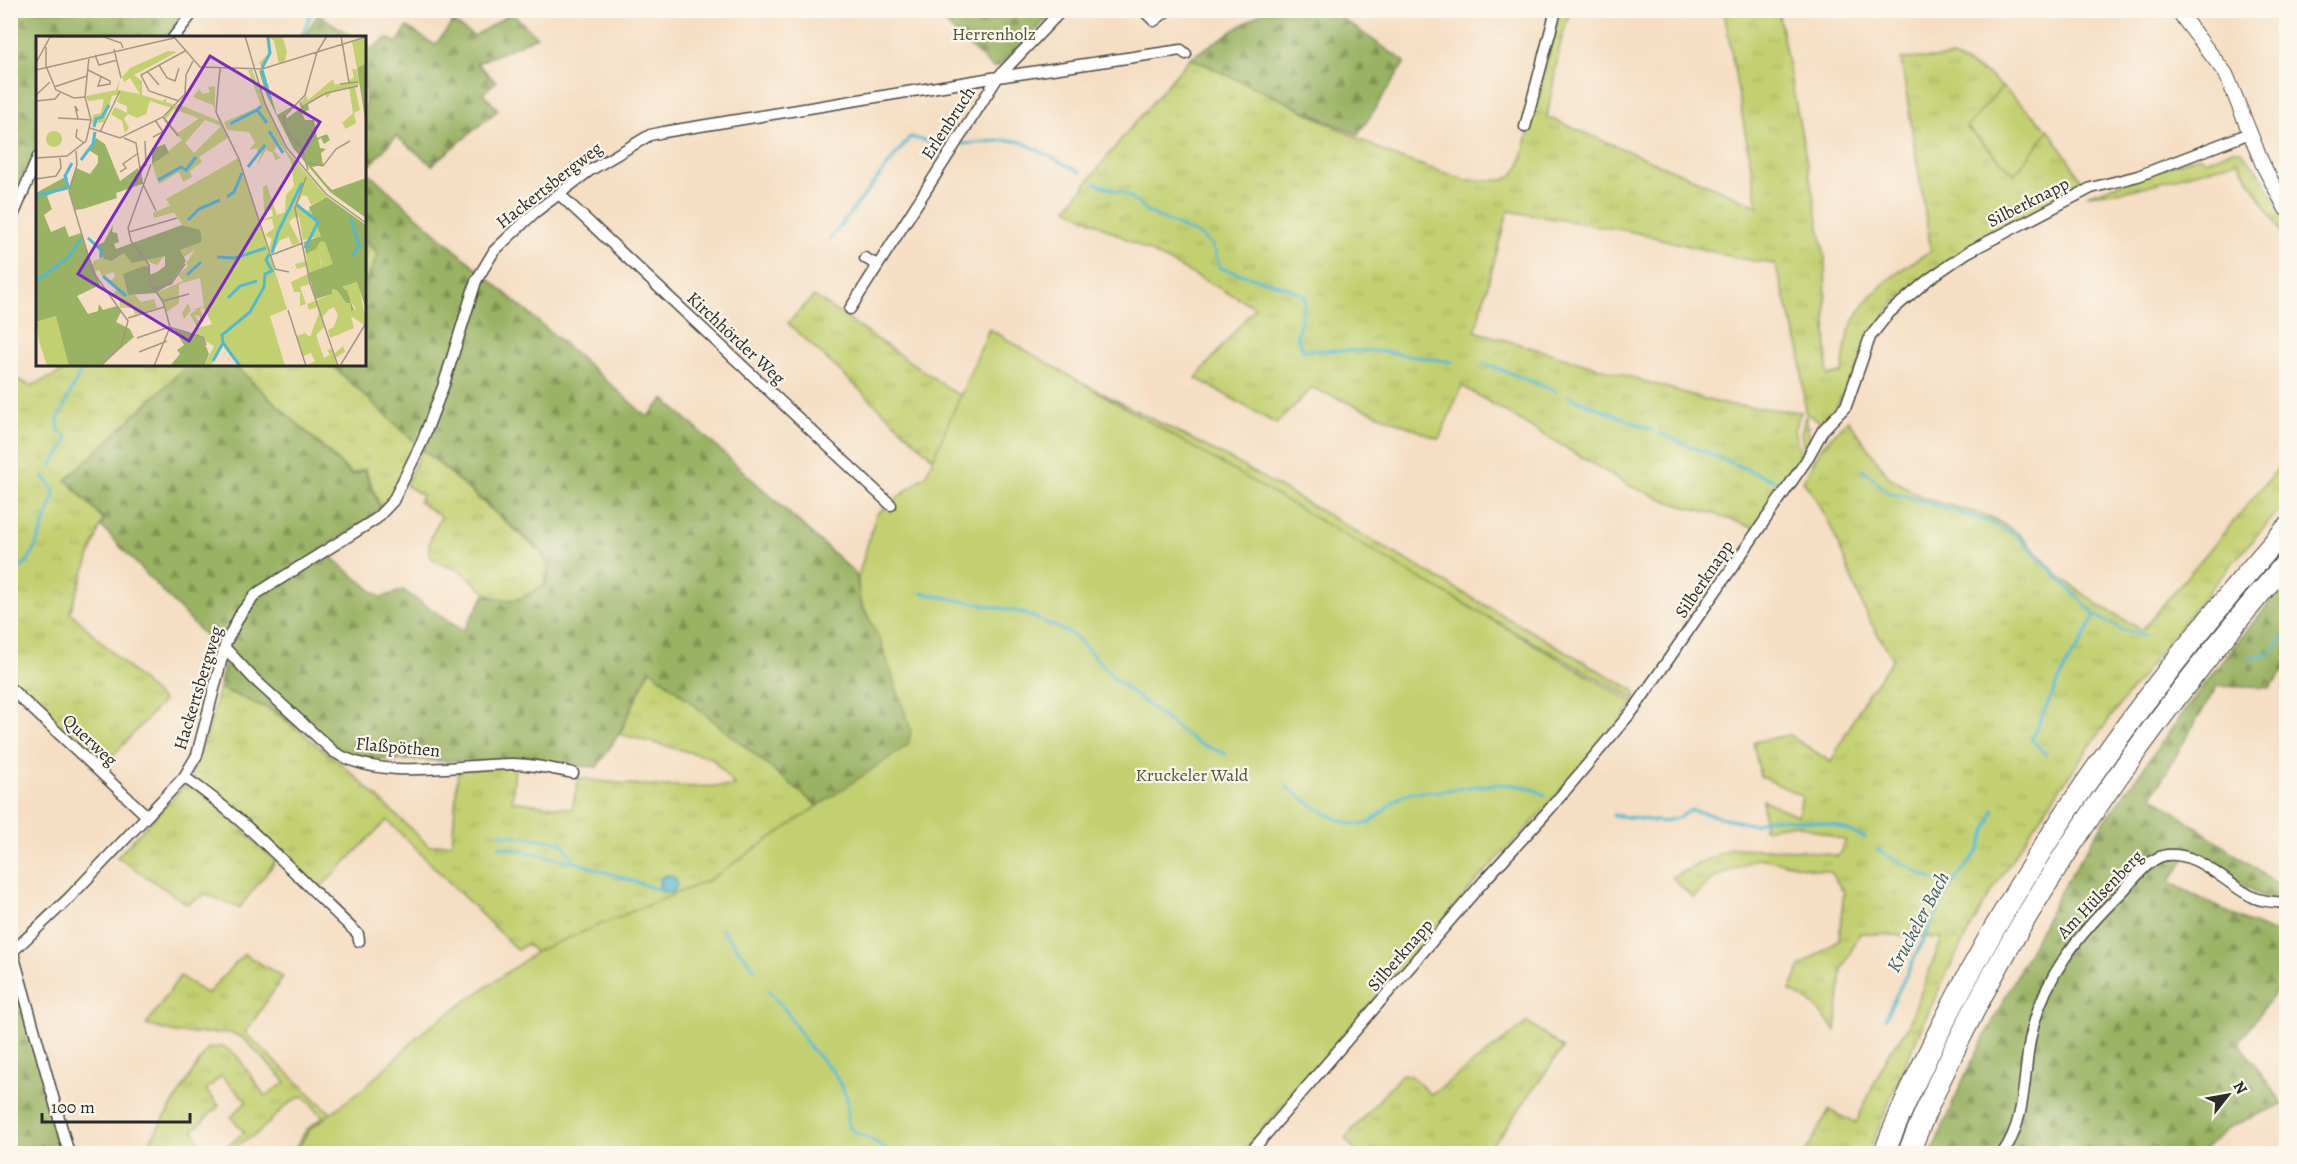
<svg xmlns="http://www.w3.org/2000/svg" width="2297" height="1164" viewBox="0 0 2297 1164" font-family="Alegreya,serif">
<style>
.grass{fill:url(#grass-tufts);stroke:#777e4e;stroke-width:1.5}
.forest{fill:url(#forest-firs);stroke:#626e47;stroke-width:1.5}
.green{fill:#c3d071;stroke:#777e4e;stroke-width:1.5}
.water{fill:#53b9d2;stroke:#3f727e;stroke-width:1.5}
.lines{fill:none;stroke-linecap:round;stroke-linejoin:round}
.stream{stroke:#53b9d2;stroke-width:3}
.minor-casing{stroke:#494642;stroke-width:13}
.tertiary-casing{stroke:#494642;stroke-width:16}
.motorway-casing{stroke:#494642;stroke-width:23}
.minor{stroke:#fff;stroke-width:10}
.tertiary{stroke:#fff;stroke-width:14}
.motorway{stroke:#fff;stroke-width:21}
.labels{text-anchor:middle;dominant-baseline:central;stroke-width:4.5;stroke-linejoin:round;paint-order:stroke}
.park-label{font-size:18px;fill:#51543c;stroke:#fbf7ec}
.street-label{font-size:18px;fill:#2b2b2b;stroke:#fbf7ec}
.water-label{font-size:20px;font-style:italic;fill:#395d65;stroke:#fbf7ec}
.inset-river{fill:none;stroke:#53b9d2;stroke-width:3}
.inset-road{fill:none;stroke:#a49686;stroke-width:1.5}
.view{fill:#7b2cbf;fill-opacity:0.15;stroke:#7b2cbf;stroke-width:3}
.inset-edge{fill:none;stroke:#2b2b2b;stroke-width:3}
</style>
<defs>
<pattern id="grass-tufts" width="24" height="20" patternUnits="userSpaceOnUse" patternTransform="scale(1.5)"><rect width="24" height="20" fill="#c3d071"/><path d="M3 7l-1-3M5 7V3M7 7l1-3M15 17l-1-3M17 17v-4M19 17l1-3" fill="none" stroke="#a8b362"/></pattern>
<pattern id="forest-firs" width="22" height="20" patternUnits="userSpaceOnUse" patternTransform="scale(1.5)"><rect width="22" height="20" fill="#9ab263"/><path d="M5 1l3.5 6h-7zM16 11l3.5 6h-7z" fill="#7e9152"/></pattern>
</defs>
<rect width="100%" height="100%" fill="#fbf7ec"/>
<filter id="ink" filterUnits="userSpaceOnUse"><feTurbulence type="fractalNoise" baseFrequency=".0167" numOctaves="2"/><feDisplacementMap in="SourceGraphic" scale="12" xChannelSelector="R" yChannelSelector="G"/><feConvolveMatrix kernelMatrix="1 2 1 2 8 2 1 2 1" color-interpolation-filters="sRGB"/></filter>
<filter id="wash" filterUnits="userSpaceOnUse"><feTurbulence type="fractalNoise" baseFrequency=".008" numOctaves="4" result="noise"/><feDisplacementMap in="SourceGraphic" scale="24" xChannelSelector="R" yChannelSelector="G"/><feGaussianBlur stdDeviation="1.35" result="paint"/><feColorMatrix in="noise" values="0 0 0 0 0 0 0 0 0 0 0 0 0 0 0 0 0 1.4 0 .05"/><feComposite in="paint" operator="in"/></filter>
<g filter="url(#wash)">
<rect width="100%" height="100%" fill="#f5dec3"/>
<path class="grass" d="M1560 10 1570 11 1560 45 1547 117 1758 206 1724 11H1778L1825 257 1827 376 1842 373C1844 360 1845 344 1849 331 1864 294 1898 270 1931 251L1901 59 1953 57 1987 74 2002 87 1967 128 2015 174 2049 130 2085 185 1932 272 1905 292 1889 309 1834 411 1821 423 1805 412 1800 351 1775 264 1742 259 1629 231 1508 211 1475 331 1722 404 1801 412 1794 430 1801 457 1754 528 1712 513 1678 505 1630 486 1462 386 1439 439 1312 388 1276 424 1196 378 1255 307 1067 208 1122 138 1190 58 1268 93 1393 156 1467 180H1503L1512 176 1520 166Z
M2233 150H2241L2260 174 2286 219V240L2238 161 2132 190 2087 195 2199 156 2207 160Z
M365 240 378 253 365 285Z
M814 296 960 396 993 337 1232 460 1635 691V699L1226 470 600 1153H293L306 1130 323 1117 304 1096C286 1101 273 1120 259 1132 249 1140 236 1143 227 1153H220L244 1132 231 1117 247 1101 221 1076 206 1090 219 1106 193 1130 199 1140 191 1146 194 1151 142 1154 207 1049 223 1046 237 1056 265 1096 286 1082 243 1038 231 1033H176L146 1025 180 976 207 994 244 954 283 977 245 1033 333 1115 536 953 527 944 517 950 387 820 319 889 191 776 208 734 219 688 274 711 344 766 429 846 452 843 458 771 515 766 512 801 572 809 579 778C630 787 682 787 735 786L712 758 619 734 650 669 820 808 935 460 788 323Z
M68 365H188L66 480 103 519 70 612 163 701 103 767 11 683V376L31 386 65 371Z
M234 365H332L417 444 390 497 381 508 365 469 352 474Z
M1806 415 1810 440 1804 451 1801 433Z
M1848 420 1888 476 1923 498 1991 517 2019 534 2058 575 2099 605 2142 630 2286 459V503C2207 588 2135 681 2068 777 2035 824 2002 872 1974 922 1932 996 1901 1075 1868 1153H1805L1829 1110 1856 1123 1889 1052 1907 1029 1942 938 1860 933 1842 970 1836 1031 1813 1004 1790 991 1800 967 1839 939 1844 892 1830 872 1759 858 1713 878 1693 898 1672 877 1731 848 1802 850 1838 856 1846 841 1796 824 1764 829 1763 800 1798 816 1802 796 1760 776 1753 742 1789 735 1831 762 1865 698 1893 659C1884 643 1872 628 1865 611 1844 564 1835 522 1803 481L1822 447Z
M422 449 541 553 548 568 545 583C533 592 518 603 502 600 484 597 475 580 460 571 452 567 430 563 429 552 427 541 436 527 441 517L419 502 422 495 406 485Z
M185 785 202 792 276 861 239 908 206 894 187 904 117 857Z
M1528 1022 1563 1048 1503 1132 1482 1153H1357L1345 1138 1402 1074 1411 1076 1431 1095Z"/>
<path class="forest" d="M1330 10 1405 62 1358 135 1190 58 1264 11Z
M11 11H188L165 37 38 38 37 150 11 215Z
M932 11H1055L999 66 993 68Z
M512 13 537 37 477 63 496 82 483 93 498 110 432 165 396 136 366 170C457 255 555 333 647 417L664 399 856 574 861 606 880 637 913 733 909 745 820 808 650 669 619 734 597 767 530 762 348 759 274 711 219 688 226 658 101 526 104 519 66 480 188 365H234L352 475 364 470 380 508 373 517 321 549 381 598 403 590 463 631 485 595C510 604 525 600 546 584L550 567 542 552 417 444 332 365 364 364 365 285 378 253 365 240V45L371 49 387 38 397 43 407 27 435 45 453 22 474 36Z
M318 14 353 37H304Z
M2286 582V667L2270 688 2217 686 2152 796 2286 890V900L2265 898 2190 853 2169 882 2245 921 2286 937V983L2283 981 2239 1042 2283 1104 2231 1126 2200 1153 1931 1154 1966 1073 2060 892 2102 825 2201 688Z
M22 992 68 1153 11 1154V1004Z"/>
<path class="green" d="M2002 87 2049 130 2015 174 1967 127Z
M989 329 1635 703 1540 814 1479 878 1242 1153 294 1154 309 1130 365 1087 425 1030 539 950 709 880 908 745 911 730 881 642 859 597 858 577 876 515 926 475Z"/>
<path class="water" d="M659 884a9 9 0 1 1 18 0a9 9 0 1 1-18 0Z"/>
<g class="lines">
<path class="stream" d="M301 38 312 10
M962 144 1010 140 1022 142 1080 172
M1095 183 1128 195 1148 212 1203 237 1213 247 1220 268 1289 288 1306 297 1297 337 1303 350 1379 351 1452 362
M830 239 910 137 948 146
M1484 363 1556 391
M1568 396 1652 430
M1659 433 1780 483
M51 466 68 440 67 436 59 432 58 419 84 364
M1863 469 1890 494 1908 497 1987 521 2018 536 2095 615
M10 558 21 568C34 560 48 512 54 496L53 488 43 476
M922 593 1020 612 1061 629 1076 637 1115 679 1182 732 1198 743 1226 754
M2248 658 2267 655 2286 636
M2046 755 2031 739 2069 660 2080 646 2095 615 2120 629 2145 635
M1286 786C1302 798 1352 837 1372 821 1386 810 1395 796 1413 792 1456 795 1504 771 1545 795
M1613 815 1662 822 1680 817 1691 810 1754 825 1768 818 1818 822 1837 826 1865 838
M499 834 562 842 575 862
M499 846 575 862 660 890
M1877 850 1949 888
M721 929 755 969
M768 990 787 1012 810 1048 833 1071 847 1097 848 1124 854 1132 876 1142 892 1154
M1885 1018 1949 888 1979 850 1994 810"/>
</g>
</g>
<g filter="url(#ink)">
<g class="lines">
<g class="minor-casing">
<path id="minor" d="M1143 10 1154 21 1168 10
M173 38 195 10
M1525 127 1556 10
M559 194 891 505
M10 223 38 157
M865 258 877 265
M850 309 998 77 1062 10
M226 649 254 679 334 752C383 782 458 764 513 764 533 764 553 769 573 773
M10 688 147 816
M184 777C248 820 302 882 358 934L359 941
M10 943 69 1154
M10 954 70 897 184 777 197 755 226 642 241 613 256 594 376 519 393 501 422 442 443 387 476 281 494 251 534 213 589 171 650 135 664 132 998 77 1181 50 1186 54
M1249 1154 1484 881 1548 811 1634 709 1806 461 1823 430 1846 406 1870 337 1889 313 1929 279 1968 252 2091 188 2138 176 2250 133
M2002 1154C2026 1122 2023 1078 2030 1040 2042 978 2078 935 2122 892 2134 880 2149 857 2167 855 2199 851 2227 886 2255 898 2265 902 2276 902 2286 903"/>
</g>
<g class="tertiary-casing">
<path id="tertiary" d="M2177 10 2226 74 2263 165 2286 209"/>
</g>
<g class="motorway-casing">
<path id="motorway" d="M1884 1154C1897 1118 1914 1084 1930 1050 2022 859 2146 687 2286 529
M1908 1154C1996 934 2133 740 2286 563"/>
</g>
<use href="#minor" class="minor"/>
<use href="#tertiary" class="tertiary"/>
<use href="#motorway" class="motorway"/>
</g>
</g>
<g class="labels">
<g class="park-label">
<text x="994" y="34">Herrenholz</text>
<text x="1192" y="775">Kruckeler Wald</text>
</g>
<g class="street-label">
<text transform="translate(948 123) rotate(-57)">Erlenbruch</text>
<text transform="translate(549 185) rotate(-38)">Hackertsbergweg</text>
<text transform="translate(2028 202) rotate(-27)">Silberknapp</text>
<text transform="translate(736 338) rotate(43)">Kirchhörder Weg</text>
<text transform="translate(1704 579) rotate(-56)">Silberknapp</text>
<text transform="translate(198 688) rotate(-73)">Hackertsbergweg</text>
<text transform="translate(90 740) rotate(43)">Querweg</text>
<text transform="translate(398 747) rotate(5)">Flaßpöthen</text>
<text transform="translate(2100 894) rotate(-46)">Am Hülsenberg</text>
<text transform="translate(1400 955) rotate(-49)">Silberknapp</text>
</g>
<g class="water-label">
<text transform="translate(1918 922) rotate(-62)">Kruckeler Bach</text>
</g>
</g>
<g transform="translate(36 36)">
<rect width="330" height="330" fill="#f5dec3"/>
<path d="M230 0H246L251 15 249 25 243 28 238 5 233 1 235 17 227 32 223 27 232 18ZM330 2V27L321 32 316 6ZM132 15 141 16 98 39 106 45V59L126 65 131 62 130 66 139 69 136 72 114 65 110 78 101 82 92 78 88 83 93 92 89 97 86 85 75 78 79 71 91 77V70L81 66 84 58 76 60 68 86 56 88 57 79 65 77 68 63 52 65 50 60 80 54 84 43 82 54 104 58 94 42 88 46 86 41 94 32ZM316 33H320L324 48 319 51 324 74 318 77 320 87 310 93 306 87 317 77 313 52 296 56 291 62 288 58 265 72 263 69 270 59 272 64 297 43 299 49 311 46 318 41ZM185 34H216L251 115 291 161 275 169 271 160 266 159 262 167 270 175 274 173 285 200 267 204 263 181 257 182 253 186 264 207 256 209 253 201 244 204 236 218 233 212 236 203 229 199 238 192 237 187 236 183 224 184 237 180 236 174 228 175 227 151 231 149 241 179 249 176 250 159 258 150 255 125 243 107 238 115 245 122 239 124 237 117 230 114 221 129 228 111 222 118 221 112 213 114 219 107 213 96 191 94 188 86 225 70 212 34H186L180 51ZM179 50V74L193 101 163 121 166 126 154 135 156 141 147 146 143 136 123 148 116 128 146 104 128 85 130 77 142 68 183 85 177 69 157 61 163 53 167 58 174 56 172 51ZM138 73 162 82V83L142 97 130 83ZM169 84 185 90 158 117 149 107ZM202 122 186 307 175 330H168L178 310 157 297 162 292 176 288 175 285 167 271 164 273 168 285 164 286V280L158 279 163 285 161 291 154 278 162 273 155 274 148 283 146 277 152 267 155 274 168 270 164 242 143 248V267L131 276 120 257 147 245 142 239 152 230 150 227 159 214 148 221 143 214 167 206 140 176 118 182 117 177 135 169 131 163ZM282 212 286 232 272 237 271 230 261 233 259 228 271 225 270 218ZM88 217 109 224 129 219 121 229 113 226V231L87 238 92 259 98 258 105 266 118 263 121 272 99 279 97 272H84L83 262 75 261 81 253 73 246 79 241 78 236 66 240 63 234 57 236V225L70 221 77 225ZM272 238 274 248 264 251 270 268 264 270V256H258L255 246ZM322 246 330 285 328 289 315 280 318 292 294 302 292 294 298 291 302 279 298 271 292 274 286 282 289 290 280 299 288 322 294 319 291 314 296 313 298 318 307 310 309 316 299 322 302 330H270L279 325 275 317 267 320 260 300 269 297 274 301 283 277 281 271 273 274 271 268 296 258V253L301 254 310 267 315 266V275L320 273 306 251ZM20 280 28 300 33 330H11L3 305 0 286Z" fill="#c3d071" fill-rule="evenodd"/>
<path d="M330 27V89L321 32ZM227 34 241 79 262 67 249 78 251 82 272 67 273 74 266 77 269 84H278L281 102 291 98 294 104 288 108 285 102 282 104 284 112 290 113 285 117 287 129 276 131 291 149 296 154 330 142V182L294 156 257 112 230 58 223 35ZM60 102 69 108 84 145 102 132 106 148 80 157 81 162 47 173 39 174 33 153 19 156 11 160 16 173 8 179 15 196 29 190 33 201 45 197 64 249 41 260 52 278 62 275 63 268 67 274 81 270 85 276 80 286 94 293 98 301 64 330H33L20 280 0 286V157L31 140 33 151 40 132 54 138 62 127V120L53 114ZM129 108 133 117 116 128V113ZM291 161 330 189V273L321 246 306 251 311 255 318 274 315 275V267H310L301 254 296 253V258L280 263 272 237 286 232 287 224 282 212 270 218 268 206 285 200 273 171ZM77 189 76 196 81 197 83 206 78 208 80 213 146 189 164 193 166 206 144 214 150 225 134 248 120 257 92 259 87 238 108 230 113 231V239L121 236 129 230V220L96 227 88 217 76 225 68 223 62 209 68 206ZM138 293 166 301 173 318 168 330H134L144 318 141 314 148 309Z" fill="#9ab263"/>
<path d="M10 103a8 8 0 1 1 16 0a8 8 0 1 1-16 0ZM203 123 251 273 234 280 249 330 203 329 191 314 168 273 165 194 146 189 130 163ZM285 205 289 206 297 228 287 232 281 210Z" fill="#c3d071"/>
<path class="inset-river" d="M226 32 234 17 232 0M226 34 234 62M225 70 221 74 231 87M194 88 221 74M58 91 60 83 66 81 73 69M233 95 247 117M45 124 57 108 59 96M212 131 229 109M122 144 145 131 150 134 160 121M32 151 29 140 36 127M0 160 31 152M191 161 198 156 206 137M261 169 282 186 269 212M152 184 163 173 184 164M315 184 323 210 316 220M52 202 65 214V222M236 217 242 196 266 147M181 221 199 222 230 212M151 239 165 226M67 240 90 260M0 245 32 222 45 203M192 262 204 250 221 245M187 307 204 330M177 325 187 307 186 299 214 276 228 251 229 238 236 235 230 224 233 218"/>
<path class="inset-road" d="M137 0 164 31 226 33 330 1M209 0 229 68 251 112 290 158 330 187M305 0 313 47M14 1H68L85 7 87 12M10 11V30L20 54 38 62 49 61M78 13 85 42M59 19 63 29 81 24M0 27 14 1M123 29 131 42 139 45 143 32M184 32 180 76 203 123 239 233 253 236M0 34 138 2M52 34 74 45V48L62 50 65 41M111 35 123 49M304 48 322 46M18 51 51 40M0 59 14 46M0 65 19 63 24 57M143 65 113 55 105 39 149 15M264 66 266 71 290 57 322 50M42 75 39 70 42 83 55 84M127 81 142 100M22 82 42 83M54 92 84 102 127 81 149 58 150 39 157 25M41 93 40 101 48 107M64 96 84 55M117 101 127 96 119 84M88 102 100 107 106 146 120 175M40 115 41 129 33 155 57 236 92 285 85 310 65 330M0 122 31 120 50 105 55 84 49 61 53 21M273 127 287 130 300 113 314 105M115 128 92 192 95 205 113 229 114 248 127 265 134 291 118 330M103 132 110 129 109 105M272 134 266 112 253 99 247 82 269 59 281 16 291 0M84 136 90 132 87 128 101 118M270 141 259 172 274 247 302 330M0 143 20 140 25 132 24 122M93 196 141 182M235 219 267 207M118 253 135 248 149 228M127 265 153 258M252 274 270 330M92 282 128 271M101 302 133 291 167 301 170 309M103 316 131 305M304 330 330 287"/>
<path class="view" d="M174 20 284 86 153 305 42 238Z"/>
<rect width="330" height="330" class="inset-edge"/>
</g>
<rect width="2297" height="1164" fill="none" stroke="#fbf7ec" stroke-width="36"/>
<g transform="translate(2228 1095) rotate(59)" stroke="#fbf7ec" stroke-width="4.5" paint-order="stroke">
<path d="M0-4.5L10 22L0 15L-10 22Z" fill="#2b2b2b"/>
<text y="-9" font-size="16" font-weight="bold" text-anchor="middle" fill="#2b2b2b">N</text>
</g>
<path d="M42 1113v9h148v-9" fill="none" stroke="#2b2b2b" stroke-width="3"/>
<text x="51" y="1113" font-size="18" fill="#2b2b2b" stroke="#fbf7ec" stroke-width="4.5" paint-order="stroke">100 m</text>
</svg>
